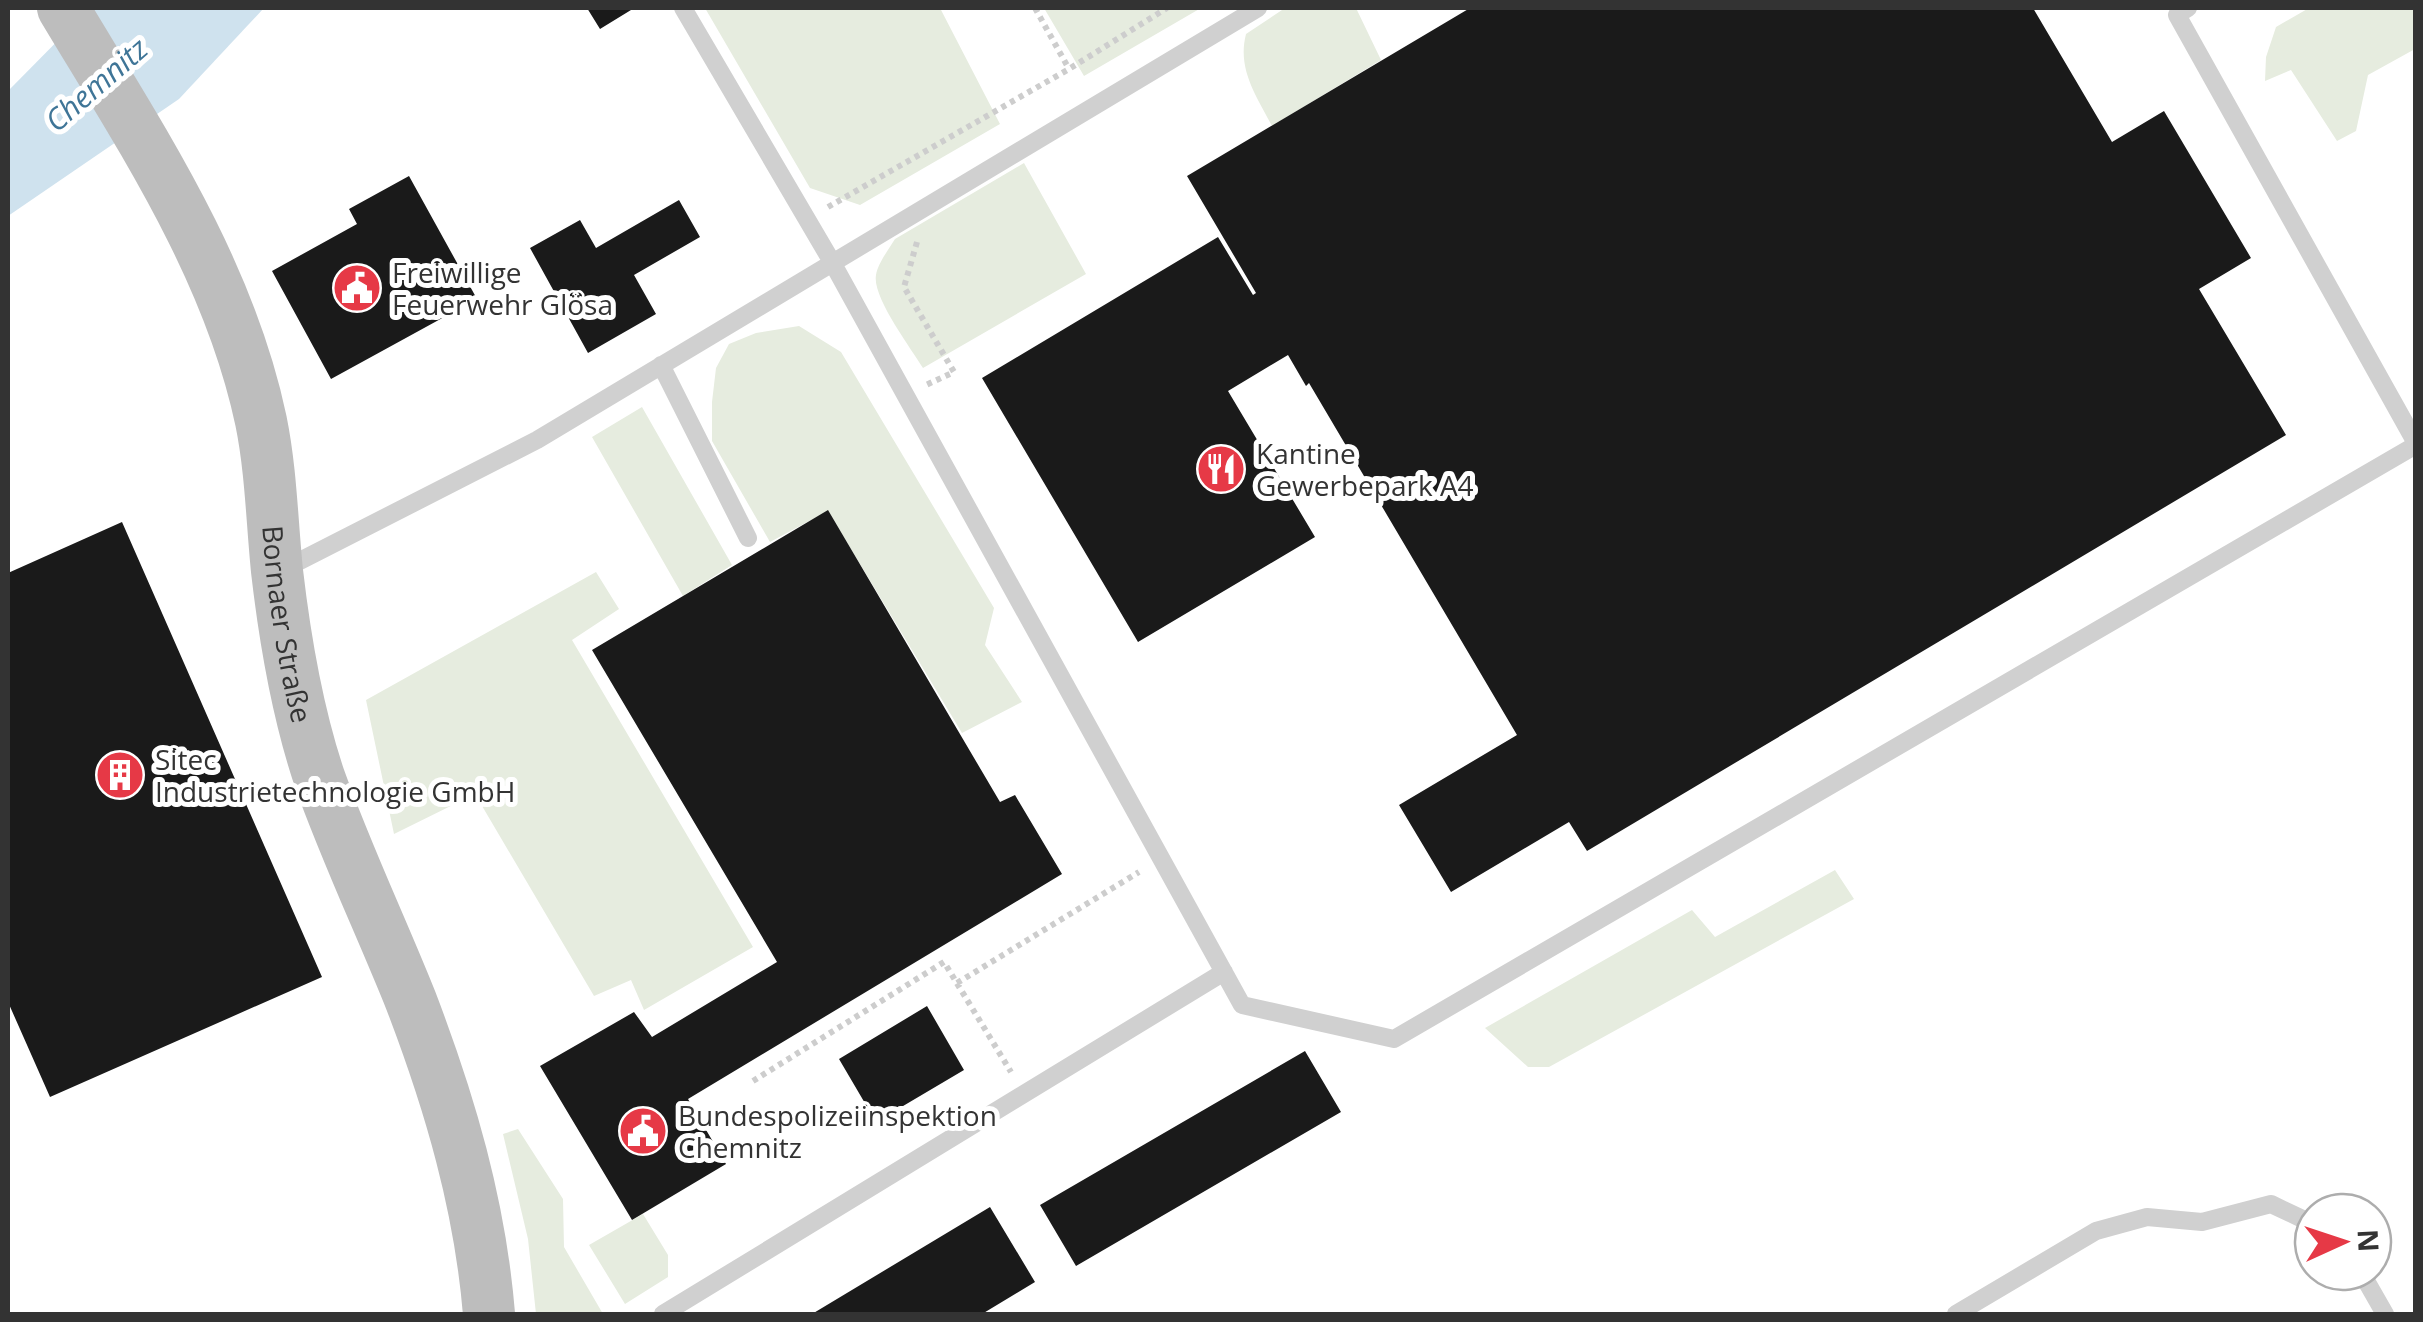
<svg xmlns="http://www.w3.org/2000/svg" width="2423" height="1322" viewBox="0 0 2423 1322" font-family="'Open Sans',sans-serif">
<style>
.green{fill:#e6ecdf}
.water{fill:#cfe2ee}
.building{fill:#1a1a1a}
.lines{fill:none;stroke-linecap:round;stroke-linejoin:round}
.path{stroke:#cdcdcd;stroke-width:6;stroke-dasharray:5 5;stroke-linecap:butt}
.service{stroke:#d0d0d0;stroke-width:18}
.secondary{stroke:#bdbdbd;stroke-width:52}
.labels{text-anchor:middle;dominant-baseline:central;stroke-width:10;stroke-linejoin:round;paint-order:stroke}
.poi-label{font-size:28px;fill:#333;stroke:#fff;text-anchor:start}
.street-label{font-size:28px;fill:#333;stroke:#fff}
.water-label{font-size:30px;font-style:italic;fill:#3f7597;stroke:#fff}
</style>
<rect width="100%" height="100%" fill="#fff"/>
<path class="green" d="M705 8H940L1000 124 860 205 810 188Z
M1044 8H1201L1084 76Z
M1285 8H1356L1381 60 1272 126C1256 95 1237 69 1246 34Z
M2309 8H2415V49L2368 75 2356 131 2337 141 2291 70 2265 81 2266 57 2276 27Z
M1024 163 1086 274 923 368C911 348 872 297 876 275 878 263 889 249 895 239Z
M799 326 841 352 994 608 985 645 1022 702 962 733 828 511 770 542 712 441V402L716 368 729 344 756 333Z
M642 407 732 565 683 596 592 437Z
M596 572 619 609 572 640 753 947 644 1010 631 980 594 996 475 794 394 834 366 700Z
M1835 870 1854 899 1549 1067H1528L1485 1028 1692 910 1715 937Z
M518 1129 563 1199 564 1247 603 1314H536L528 1239 503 1134Z
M643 1214 668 1255V1277L625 1304 589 1245Z"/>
<path class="water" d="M90 8H264L179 99 8 216V91Z"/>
<path class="building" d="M587 8H630L631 10 600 29Z
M1470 8H2033L2112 142 2164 111 2251 258 2199 289 2286 435 1587 851 1569 822 1451 892 1399 805 1517 735 1309 383 1306 386 1288 355 1228 391 1315 537 1138 642 982 378 1218 237 1253 295 1256 293 1187 176Z
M409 176 477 299 331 379 272 271 357 224 349 209Z
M679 200 700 237 634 275 656 314 588 353 530 248 580 220 596 248Z
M828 510 1000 802 1015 795 1062 874 688 1099 726 1164 632 1220 540 1066 634 1012 652 1037 777 962 592 650Z
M122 522 322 977 50 1097 8 1002V573Z
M927 1006 964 1070 876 1122 839 1059Z
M1305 1051 1341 1112 1076 1266 1040 1205Z
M990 1207 1035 1282 982 1314H812Z"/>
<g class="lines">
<path class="path" d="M1035 8 1069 69
M828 207 1069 69 1167 8
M917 242 904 287 954 372 926 385
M957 983 1139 872
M753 1081 944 962 1011 1072"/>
<path class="service" d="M683 8 832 262 1242 1005 1394 1039 2416 445
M2188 8 2177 15 2416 443
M661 365 748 538
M284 569 537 440 1258 8
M2361 1272 2385 1314
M663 1314 1224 972
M1956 1314 2096 1231 2147 1217 2202 1222 2271 1204 2313 1224"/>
<path class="secondary" id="s1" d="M63 8C141 138 229 269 261 421 271 470 272 521 277 571 285 640 297 711 319 777 346 853 381 926 411 1001 450 1103 480 1205 489 1314"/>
</g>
<defs>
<g id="civic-disc" transform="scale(2.5)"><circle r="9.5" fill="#e63946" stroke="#fff"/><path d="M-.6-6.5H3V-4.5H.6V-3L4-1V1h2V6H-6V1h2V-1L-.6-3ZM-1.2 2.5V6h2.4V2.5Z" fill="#fff"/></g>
<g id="restaurant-disc" transform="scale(2.5)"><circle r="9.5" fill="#e63946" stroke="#fff"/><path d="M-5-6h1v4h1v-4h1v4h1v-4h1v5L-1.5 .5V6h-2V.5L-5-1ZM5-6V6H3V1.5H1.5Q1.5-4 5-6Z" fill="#fff"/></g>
<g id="building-disc" transform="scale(2.5)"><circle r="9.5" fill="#e63946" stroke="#fff"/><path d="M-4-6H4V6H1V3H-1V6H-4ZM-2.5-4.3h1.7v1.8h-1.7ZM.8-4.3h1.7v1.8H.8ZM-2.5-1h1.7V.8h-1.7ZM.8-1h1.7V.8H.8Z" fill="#fff"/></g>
</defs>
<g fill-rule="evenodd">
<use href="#civic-disc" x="357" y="288"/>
<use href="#restaurant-disc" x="1221" y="469"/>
<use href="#building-disc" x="120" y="775"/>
<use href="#civic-disc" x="643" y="1131"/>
</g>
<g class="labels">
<g class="poi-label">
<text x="392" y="272">Freiwillige<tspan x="392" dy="32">Feuerwehr Glösa</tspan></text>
<text x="1256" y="453">Kantine<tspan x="1256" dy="32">Gewerbepark A4</tspan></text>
<text x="155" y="759">Sitec<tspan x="155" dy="32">Industrietechnologie GmbH</tspan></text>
<text x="678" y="1115">Bundespolizeiinspektion<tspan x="678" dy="32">Chemnitz</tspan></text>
</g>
<g class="street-label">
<text stroke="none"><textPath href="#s1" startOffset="665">Bornaer Straße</textPath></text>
</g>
<g class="water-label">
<text transform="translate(96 84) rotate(-41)">Chemnitz</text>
</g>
</g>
<rect width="2423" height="1322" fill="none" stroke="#333333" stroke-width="20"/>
<g transform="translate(2343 1242) rotate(87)"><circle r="48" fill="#ffffff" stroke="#adadad" stroke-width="2.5"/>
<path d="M0-8L18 38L0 25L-18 38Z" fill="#e63946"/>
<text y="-15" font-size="28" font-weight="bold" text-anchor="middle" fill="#333333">N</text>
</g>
</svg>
